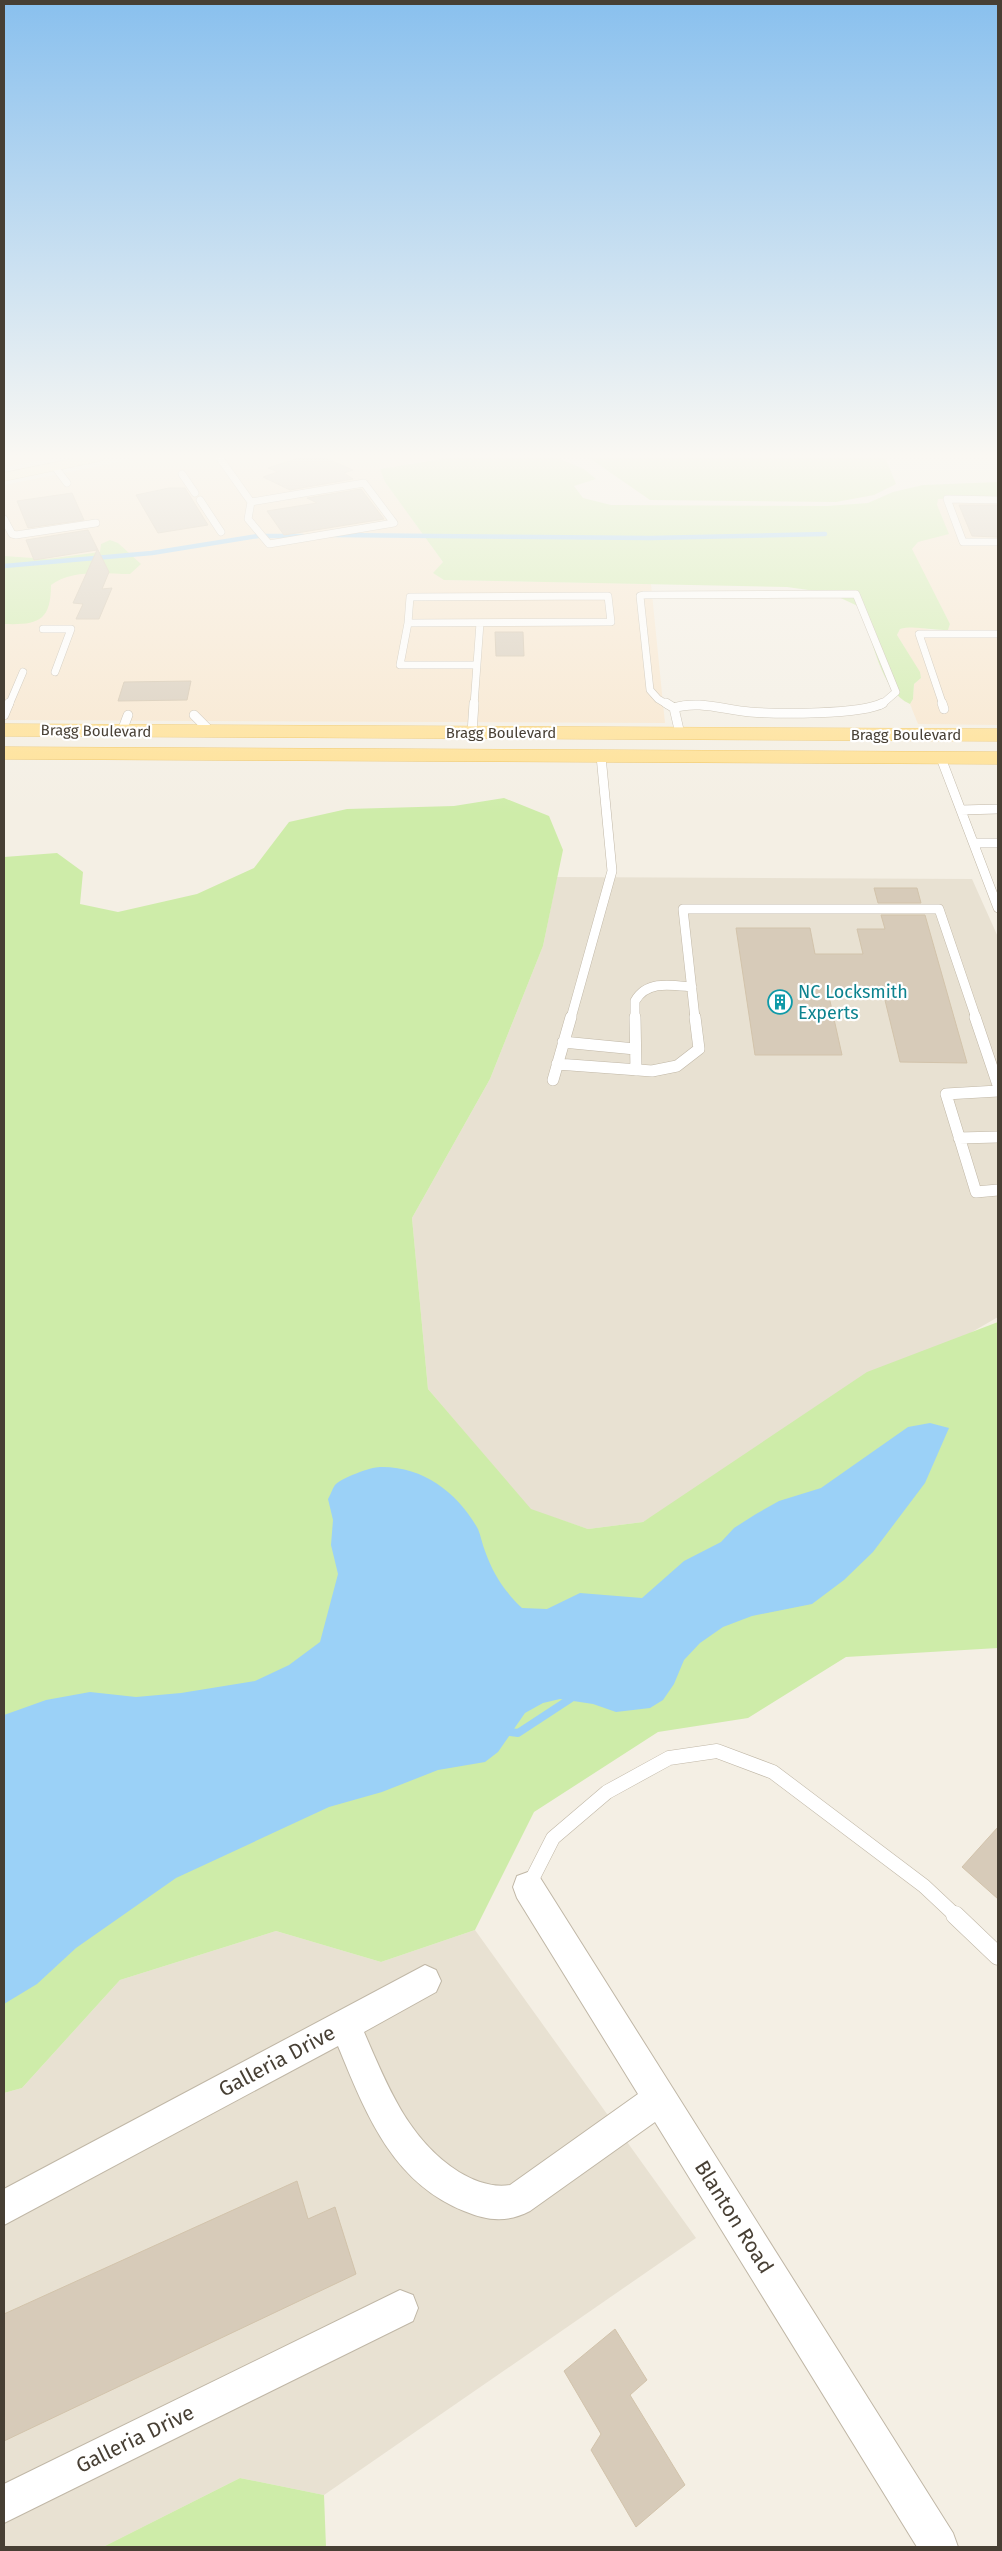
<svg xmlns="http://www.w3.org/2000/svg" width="1002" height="2551" viewBox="0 0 1002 2551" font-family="'Fira Sans',sans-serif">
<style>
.residential{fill:#e8e1d2}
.commercial{fill:#f8e6cd}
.green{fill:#ceeca9}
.water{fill:#9bd1f7}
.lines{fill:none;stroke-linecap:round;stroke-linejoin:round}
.stream-far1{stroke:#9bd1f7;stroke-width:4.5}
.stream{stroke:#9bd1f7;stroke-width:8}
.building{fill:#d7cbb9;stroke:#d2c3ab}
.service-far4-casing{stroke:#c0b7a6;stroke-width:8}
.service-far3-casing{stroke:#c0b7a6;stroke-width:10}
.service-far2-casing{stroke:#c0b7a6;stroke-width:12}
.service-far1-casing{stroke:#c0b7a6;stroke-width:15}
.service-casing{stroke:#c0b7a6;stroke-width:19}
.minor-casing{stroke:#c0b7a6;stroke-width:2}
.secondary-casing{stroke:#d8c590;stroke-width:1}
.primary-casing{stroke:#eec158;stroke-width:1}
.service-far4{stroke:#fff;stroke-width:7}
.service-far3{stroke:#fff;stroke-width:9}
.service-far2{stroke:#fff;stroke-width:11}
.service-far1{stroke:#fff;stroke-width:14}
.service{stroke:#fff;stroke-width:18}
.minor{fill:#fff;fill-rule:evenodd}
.secondary{fill:#fff0c3;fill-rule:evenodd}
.primary{fill:#ffe092;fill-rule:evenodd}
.labels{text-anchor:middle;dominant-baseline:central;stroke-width:4.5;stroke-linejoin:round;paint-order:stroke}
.far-street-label{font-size:15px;fill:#473f34;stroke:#fff}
.culture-label{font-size:18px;fill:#0d838f;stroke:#fff;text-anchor:start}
.near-street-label{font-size:21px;fill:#473f34;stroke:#fff}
</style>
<rect width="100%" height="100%" fill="#f4efe4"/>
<path class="residential" d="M557 877 972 879 998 937V1317L643 1522 588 1529 531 1510 428 1389 412 1218 490 1079 543 946Z
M475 1930 696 2238 324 2495 240 2478 103 2547H4V2093L22 2088 120 1980 276 1931 381 1962Z"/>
<path class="commercial" d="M4 457H61L4 467Z
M135 457H454L404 464 385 482 443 562 434 573 445 580 651 584 665 723 4 720V485L114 463Z
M949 498H998V725L918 724 910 704 913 699 914 684 921 678 920 673 897 635 900 629 912 626 936 631 948 630 950 624 911 549 918 542 938 499Z"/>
<path class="green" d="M454 457H555L584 469 596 479 574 486 583 498 611 505 827 506 868 503 893 492 923 485 998 482V498L938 499 937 505 949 534 918 542 912 549 950 624 948 630C931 631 916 625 900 629L897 635 920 672 921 678 914 684 913 699 910 704C881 692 871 636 862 608L830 593 787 587 444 580 433 573 443 562 385 482 380 469Z
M588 457H885L896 484 874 495 836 502 650 500Z
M110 540 118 543 141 564 130 574C104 574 72 569 51 585 51 622 37 625 4 624V556L47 559 100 552 101 544Z
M504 798 549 816 563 850 543 946 490 1079 412 1218 428 1389 531 1509 588 1529 643 1522 867 1372 998 1322V1648L846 1657 748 1718 658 1732 534 1812 475 1930 381 1962 276 1931 120 1980 22 2088 4 2093V857L57 853 83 872 80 904 118 912 197 894 254 868 289 822 347 809 454 806Z
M240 2478 324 2495 326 2547H103Z"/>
<path class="water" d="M930 1423 949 1428 925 1483 873 1552 844 1580 812 1604 752 1616 723 1627 700 1643 684 1660 674 1684 663 1700 650 1708 616 1712 593 1704 560 1699 543 1703 525 1713 498 1752 485 1762 438 1770 382 1792 329 1807 176 1878 76 1948 37 1984 4 2004V1715L46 1700 90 1692 136 1697 181 1693 255 1681 289 1665 320 1642 338 1574 331 1545 333 1520 328 1499C331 1494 332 1489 335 1485 341 1478 371 1467 380 1467 423 1466 458 1493 478 1529 481 1536 482 1544 485 1551 493 1574 505 1592 522 1608L547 1609 580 1593 642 1598 684 1561 721 1542 734 1528 756 1514 779 1501 821 1488 908 1427Z"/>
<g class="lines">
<path class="stream-far1" d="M334 535 651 538 825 534
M4 566 152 553 258 536H303"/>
<path class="stream" d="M503 1731 518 1733 576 1695"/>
</g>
<path class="building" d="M302 457H323L353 470 344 473 353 479 290 490 263 477 278 472 268 468Z
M169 488H185L208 525 158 533 136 495Z
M361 489 384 519 284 535 267 511 317 503 307 498Z
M72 493 84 520 28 528 17 501Z
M959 505H998V537L972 536Z
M88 530 109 572 102 589 112 588 99 619H76L83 604 73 603 97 550 34 560 26 540Z
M495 632H523L524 656H496Z
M191 681 187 700 118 701 124 682Z
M874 888H917L921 903H878Z
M881 915H925L967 1063 900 1062 883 992H828L842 1055H755L736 928H810L815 954H863L857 929H885Z
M998 1827V1899L962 1867Z
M297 2181 308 2219 335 2207 356 2274 4 2441V2314Z
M615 2329 647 2380 630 2395 685 2485 636 2527 591 2450 601 2434 564 2371Z"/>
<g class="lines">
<g class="service-far4-casing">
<path id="service-far4" d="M219 457 251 502
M55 467 67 483
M182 474 195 493
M364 483 394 523 269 544 248 519 251 502Z
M200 500 221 532
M998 500 947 499 963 542H998
M4 519 12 534 16 535 96 523
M608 596 611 622 408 623 410 597Z
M408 623 400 665H477
M43 629H71L55 672
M9 705 23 672
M474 705 480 623
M668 705 658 699 650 690 640 596 644 595 856 594 896 692 881 705
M684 705H692
M943 705 919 634H998"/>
</g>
<g class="service-far3-casing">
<path id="service-far3" d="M666 703 674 708
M942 703 944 709
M674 708 680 734
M674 708C698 700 725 710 750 712 777 714 861 715 883 703
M4 715 9 703
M194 715 211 732
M122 731 128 715
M472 733 474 703
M941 758 998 908
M961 810 998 809
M974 843H998
M571 1018 612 871 601 756
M635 1018V1001C647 980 671 985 692 987
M695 1018 683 909H939L976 1018"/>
</g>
<g class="service-far2-casing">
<path id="service-far2" d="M635 1017 636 1070
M975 1017 998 1085
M563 1042 635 1049
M557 1064 652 1071 677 1066 699 1049 695 1017
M553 1080 571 1017
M998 1091 946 1094 976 1192 998 1190
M959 1138 998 1137"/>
</g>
<g class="service-far1-casing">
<path id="service-far1" d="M528 1887 553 1838 607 1792 669 1758 717 1751 773 1772 924 1886 956 1916"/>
</g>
<g class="service-casing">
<path id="service" d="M955 1915 998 1956"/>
</g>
<g class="minor-casing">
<path id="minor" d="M528 1872 539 1876 953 2533 958 2547H917L655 2122 530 2211C507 2223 488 2221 464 2211 392 2182 366 2114 338 2046L4 2225V2189L425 1965 436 1970 441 1981 436 1992 364 2032C387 2085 408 2140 459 2172 474 2181 492 2188 510 2185L638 2094 517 1898 513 1887 517 1876Z
M400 2290 413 2295 418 2308 413 2321 4 2523V2484Z"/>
</g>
<g class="secondary-casing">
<path id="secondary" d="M81 457H107L100 461 4 481V473Z"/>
</g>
<g class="primary-casing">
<path id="primary" d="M4 724 998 729V741L4 736Z
M4 747 998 752V764L4 759Z"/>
</g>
<use href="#service-far4" class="service-far4"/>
<use href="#service-far3" class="service-far3"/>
<use href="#service-far2" class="service-far2"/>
<use href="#service-far1" class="service-far1"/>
<use href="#service" class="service"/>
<use href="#minor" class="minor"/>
<use href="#secondary" class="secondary"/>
<use href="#primary" class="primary"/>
</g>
<linearGradient id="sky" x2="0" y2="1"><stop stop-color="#89c0ee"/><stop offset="0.56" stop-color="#faf8f3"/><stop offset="1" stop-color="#faf8f3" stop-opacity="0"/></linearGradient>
<rect width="1002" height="814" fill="url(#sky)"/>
<defs>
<g id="building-ring" transform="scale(1.25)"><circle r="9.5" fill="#fff" stroke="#0f9aa8" stroke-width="1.5"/><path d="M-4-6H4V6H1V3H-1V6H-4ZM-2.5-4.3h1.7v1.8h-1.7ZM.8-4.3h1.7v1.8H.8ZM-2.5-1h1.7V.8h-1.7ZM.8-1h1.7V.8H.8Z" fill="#0f9aa8"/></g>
</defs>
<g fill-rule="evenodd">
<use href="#building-ring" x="780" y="1002"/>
</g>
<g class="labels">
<g class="far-street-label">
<text transform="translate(96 731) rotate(1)">Bragg Boulevard</text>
<text x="501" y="733">Bragg Boulevard</text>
<text x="906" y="735">Bragg Boulevard</text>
</g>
<g class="culture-label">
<text x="798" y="992">NC Locksmith<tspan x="798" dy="21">Experts</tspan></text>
</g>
<g class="near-street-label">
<text transform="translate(277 2061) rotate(-28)">Galleria Drive</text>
<text transform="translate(734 2217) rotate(58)">Blanton Road</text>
<text transform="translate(135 2439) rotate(-26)">Galleria Drive</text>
</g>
</g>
<rect width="1002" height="2551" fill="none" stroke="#473f34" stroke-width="10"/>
</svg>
